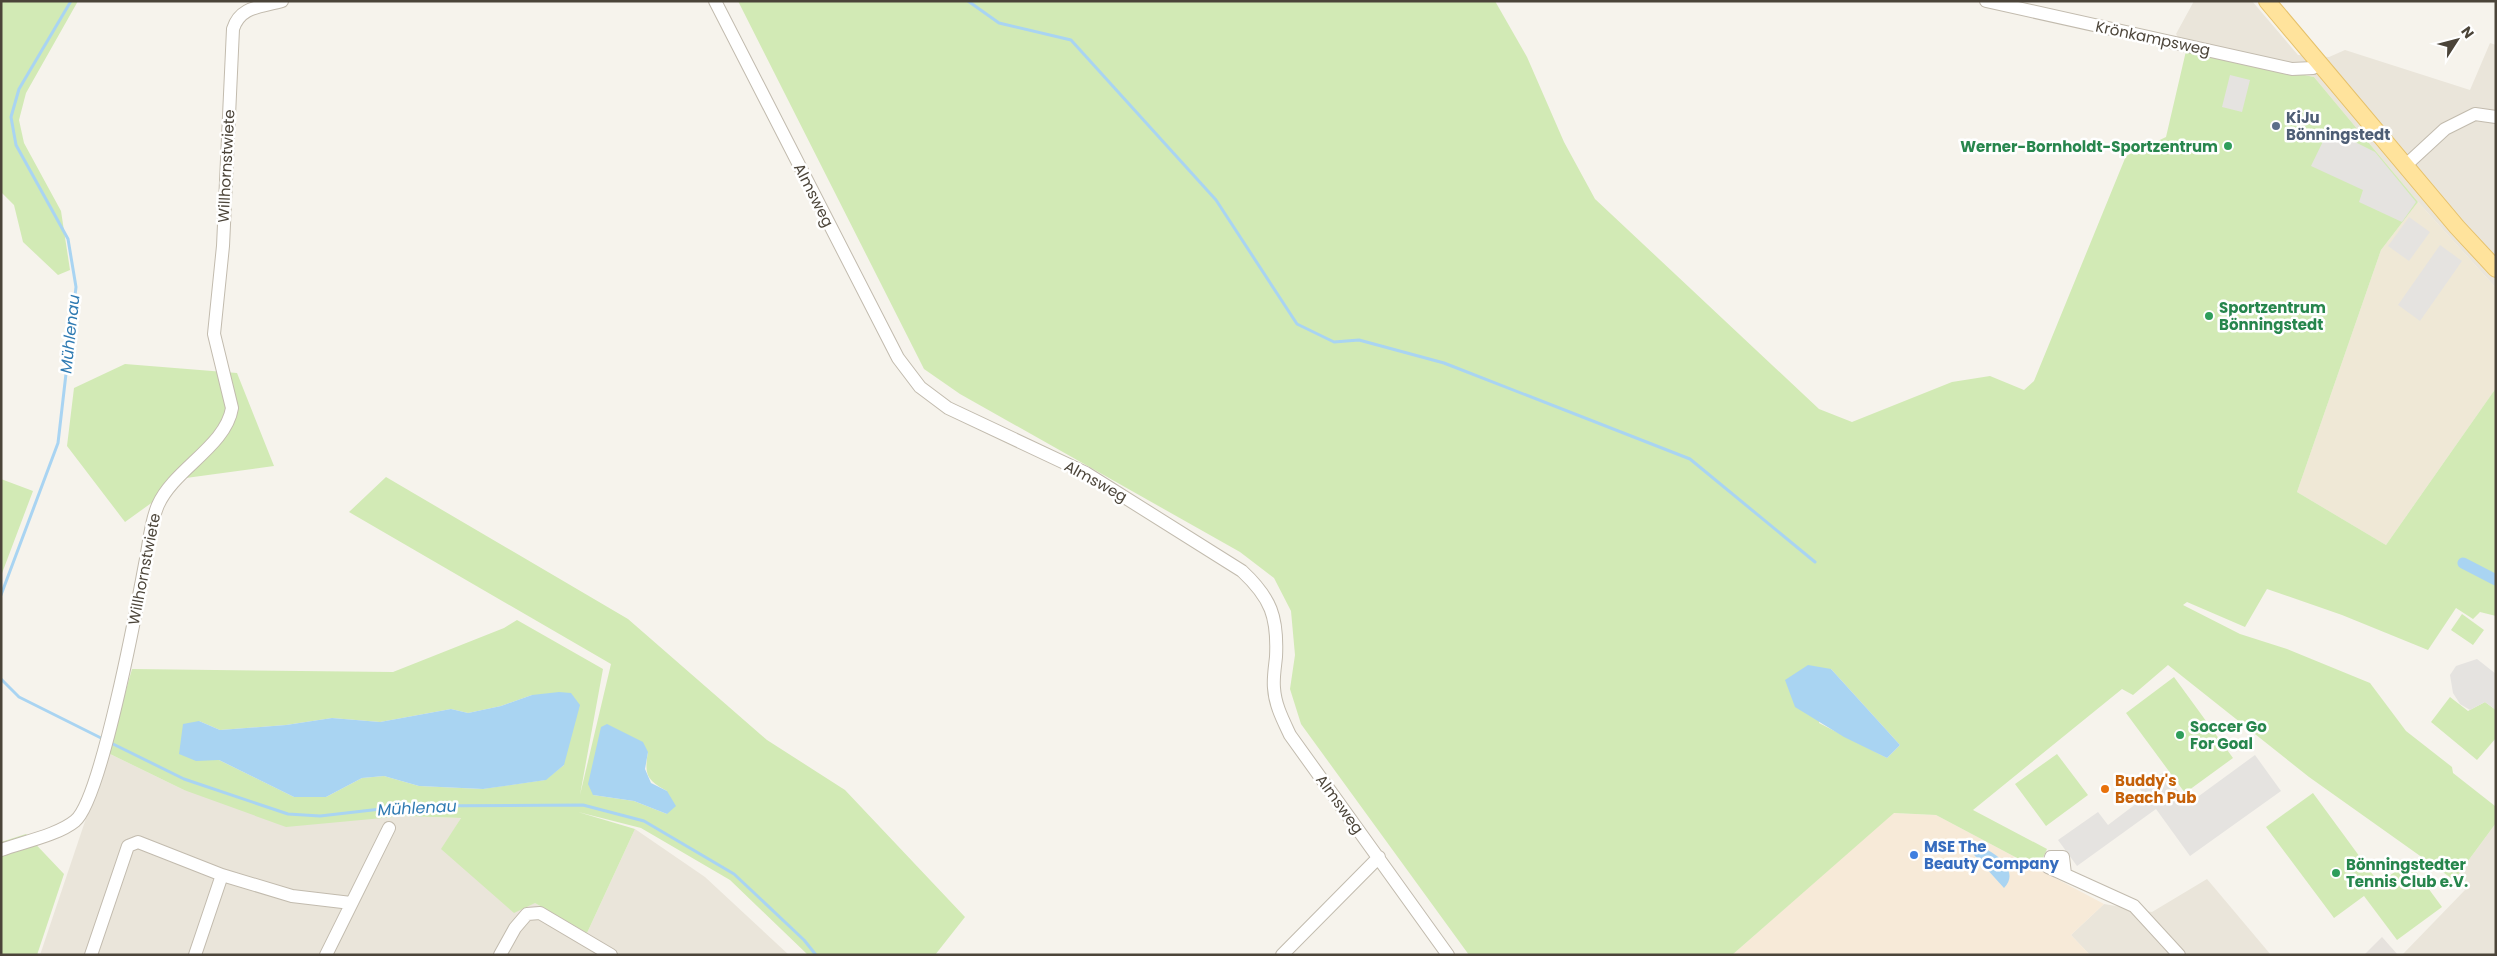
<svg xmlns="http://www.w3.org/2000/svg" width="2497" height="956" viewBox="0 0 2497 956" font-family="Poppins,sans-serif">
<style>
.residential{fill:#eae5da}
.commercial{fill:#f7ead8}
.industrial{fill:#e6e2dd}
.education{fill:#efe8d6}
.green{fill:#d2eab5;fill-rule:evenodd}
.parking{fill:#e5e3e0}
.water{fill:#a9d4f2}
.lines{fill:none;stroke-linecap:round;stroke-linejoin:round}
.stream{stroke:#a9d4f2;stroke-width:3}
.canal{stroke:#a9d4f2;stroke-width:11}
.minor-casing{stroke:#c2bbae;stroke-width:14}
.major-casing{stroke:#e6c16a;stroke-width:18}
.minor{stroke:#fff;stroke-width:12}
.major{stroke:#ffe39c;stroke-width:16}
.service-dot{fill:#5c6f8a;stroke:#fff;stroke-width:2}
.leisure-dot{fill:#2e9e5b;stroke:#fff;stroke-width:2}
.food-dot{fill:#e8710a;stroke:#fff;stroke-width:2}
.shop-dot{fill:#3f7fe0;stroke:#fff;stroke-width:2}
.labels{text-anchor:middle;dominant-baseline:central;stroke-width:5;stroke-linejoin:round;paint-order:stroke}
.street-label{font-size:15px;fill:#4b4439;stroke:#fff}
.service-label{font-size:15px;font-weight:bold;fill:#4e5e75;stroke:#fff;text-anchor:start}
.leisure-label{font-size:15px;font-weight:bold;fill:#27864d;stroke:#fff;text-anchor:start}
.food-label{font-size:15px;font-weight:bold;fill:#c56008;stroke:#fff;text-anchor:start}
.shop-label{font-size:15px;font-weight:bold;fill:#366cbe;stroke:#fff;text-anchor:start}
.water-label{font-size:16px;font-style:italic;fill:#2e7ab2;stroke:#fff}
</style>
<rect width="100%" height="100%" fill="#f6f3ec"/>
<path class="residential" d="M2194 1H2252L2298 55 2329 57 2345 50 2470 90 2490 43 2496 45V288L2418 202 2314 77 2186 51 2176 34Z
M108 753 184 790 404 816 461 818 442 849 587 933 635 829 705 877 789 955H40Z
M2496 823V955H2402L2465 890 2454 880Z
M2207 879 2271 955H2090L2071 935 2104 904 2152 912Z"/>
<path class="commercial" d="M1893 813 1936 815 2104 904 2071 935 2090 955H1732Z"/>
<path class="industrial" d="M2382 937 2398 955H2364Z"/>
<path class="education" d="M2418 202 2496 288V388L2386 545 2297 492 2381 250Z"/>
<path class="green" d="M1 1H78L26 93 19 120 24 143 61 211 70 270 58 275 23 242 14 205 1 192Z
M738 1H1495L1527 57 1564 142 1595 199 1819 409 1852 422 1952 382 1990 376 2024 390 2034 381 2126 156 2166 137 2186 51 2314 77 2418 202 2381 250 2297 492 2386 545 2496 388V616L2480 612 2473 619 2456 608 2428 650 2342 615 2267 589 2245 627 2187 602 2183 605 2240 634 2287 649 2370 683 2406 731 2452 767 2453 773 2495 806 2496 823 2454 880 2309 777 2168 665 2133 695 2122 689 1973 810 2047 849 2038 869 1936 815 1894 813 1732 955H1469L1301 724 1290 689 1295 655 1291 611 1274 578 1240 552 960 394 924 369ZM1831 669 1900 745 1887 758 1819 723Z
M125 364 237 373 274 466 186 478 125 522 67 446 74 388Z
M386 477 628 619 767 740 845 790 965 917 935 955H808L730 880 641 828 578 812 635 829 587 933 535 903 514 913 441 849 461 818 404 816 286 827 184 790 108 753 132 669 393 672 504 628 517 620 603 669 580 795 611 664 349 512ZM532 695 564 765 545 780 482 789 419 786 384 776 362 778 326 797H294L219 760 199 721 220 730 286 725 332 718 380 722 451 709 468 713 501 706ZM648 752C644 775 647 780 667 791V814L634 801 593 795Z
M1 479 33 491 1 576Z
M2462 614 2484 630 2473 645 2451 630Z
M2174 677 2233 758 2185 793 2126 713Z
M2450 697 2468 711 2485 702 2496 710V738L2477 760 2431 722Z
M2057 754 2088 795 2046 826 2015 784Z
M2313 793 2379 883 2409 862 2442 907 2397 940 2364 896 2334 918 2266 827Z
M26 834 64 874 37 955H1V842Z"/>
<path class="parking" d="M2230 75 2250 80 2242 112 2222 107Z
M2329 129 2375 152 2416 202 2402 222 2359 202 2363 190 2311 166Z
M2409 217 2430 232 2409 261 2388 246Z
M2440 245 2462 261 2420 321 2398 305Z
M2477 659 2496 674V710L2485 702 2470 710 2460 704 2453 693 2450 675 2456 666Z
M2255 755 2281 791 2190 856 2156 809 2077 866 2058 840 2098 812 2108 825 2145 797 2140 789 2164 772 2188 804Z"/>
<path class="water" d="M1808 665 1831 669 1900 745 1887 758 1844 737 1795 707 1785 680Z
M559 692 571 693 580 705 564 765 546 780 483 789 419 786 384 776 362 778 326 797H294L219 760 196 761 179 754 183 724 199 721 220 730 286 725 332 718 380 722 451 709 468 713 501 706 532 695Z
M607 724 643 742 648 752 645 769 651 783 667 791 676 806 667 814 634 801 593 795 588 784 601 727Z
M1966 846C1970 846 1975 845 1978 846 1995 851 2021 871 2004 888Z"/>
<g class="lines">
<path class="stream" d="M968 1 999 23 1071 40 1216 200 1297 324 1334 342 1359 340 1444 363 1690 459 1815 562
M1 595 58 443 76 287 68 239 16 145 11 117 19 89 71 1
M1 679 19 697 103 739
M109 742 184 779 288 814 320 816 407 806 583 805 644 821 734 874 804 940 816 955"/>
<path class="canal" d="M2463 563 2496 580"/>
<g class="minor-casing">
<path id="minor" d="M715 1 898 358 920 387 948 408 1086 473 1242 571C1271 598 1278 617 1276 657 1275 667 1273 678 1274 688 1275 705 1283 720 1290 735L1448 955
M1986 1 2292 69 2313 68 2319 63
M2406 165 2445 129 2475 114 2496 117
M1 850C23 842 58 835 75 821 101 800 137 607 145 564 149 546 150 523 158 505 174 469 226 446 232 408L214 334 223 246 233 29C240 6 261 7 282 1
M2065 874 2063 857H2051L2048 867 2134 906 2179 955
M91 955 128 846 138 842 222 875 292 896 351 903
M195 955 222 875
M326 955 389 828
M500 955 515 928 527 914 540 913 611 955
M1282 955 1379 857"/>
</g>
<g class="major-casing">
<path id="major" d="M2267 1 2457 227 2496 269"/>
</g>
<use href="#minor" class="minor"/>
<use href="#major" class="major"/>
</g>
<circle class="service-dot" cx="2276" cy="126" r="5"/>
<g class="leisure-dot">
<circle cx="2228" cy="146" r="5"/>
<circle cx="2209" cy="316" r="5"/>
<circle cx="2180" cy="735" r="5"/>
<circle cx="2336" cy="873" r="5"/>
</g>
<circle class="food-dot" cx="2105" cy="789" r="5"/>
<circle class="shop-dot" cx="1914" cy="855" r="5"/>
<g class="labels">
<g class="street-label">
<text transform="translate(2153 38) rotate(12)">Krönkampsweg</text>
<text transform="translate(226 166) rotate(-87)">Willhornstwiete</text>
<text transform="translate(814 195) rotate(63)">Almsweg</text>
<text transform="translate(1096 481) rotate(29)">Almsweg</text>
<text transform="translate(144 569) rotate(-79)">Willhornstwiete</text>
<text transform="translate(1340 804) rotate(54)">Almsweg</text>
</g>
<g class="service-label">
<text x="2286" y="117">KiJu<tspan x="2286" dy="17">Bönningstedt</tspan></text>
</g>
<g class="leisure-label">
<text x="2218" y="146" text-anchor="end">Werner-Bornholdt-Sportzentrum</text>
<text x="2219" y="307">Sportzentrum<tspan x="2219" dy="17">Bönningstedt</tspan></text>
<text x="2190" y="726">Soccer Go<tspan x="2190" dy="17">For Goal</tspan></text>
<text x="2346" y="864">Bönningstedter<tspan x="2346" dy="17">Tennis Club e.V.</tspan></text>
</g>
<g class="food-label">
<text x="2115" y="780">Buddy's<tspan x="2115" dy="17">Beach Pub</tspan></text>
</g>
<g class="shop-label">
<text x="1924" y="846">MSE The<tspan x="1924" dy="17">Beauty Company</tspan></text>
</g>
<g class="water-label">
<text transform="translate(70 334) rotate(-84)">Mühlenau</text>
<text transform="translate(417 808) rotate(-3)">Mühlenau</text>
</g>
</g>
<rect width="2497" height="956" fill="none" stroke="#4b4439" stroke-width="5"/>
<g transform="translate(2457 40) rotate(54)" stroke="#ffffff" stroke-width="4" paint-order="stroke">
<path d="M0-4L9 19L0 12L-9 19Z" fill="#4b4439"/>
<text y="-8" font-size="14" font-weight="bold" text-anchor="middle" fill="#4b4439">N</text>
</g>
</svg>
